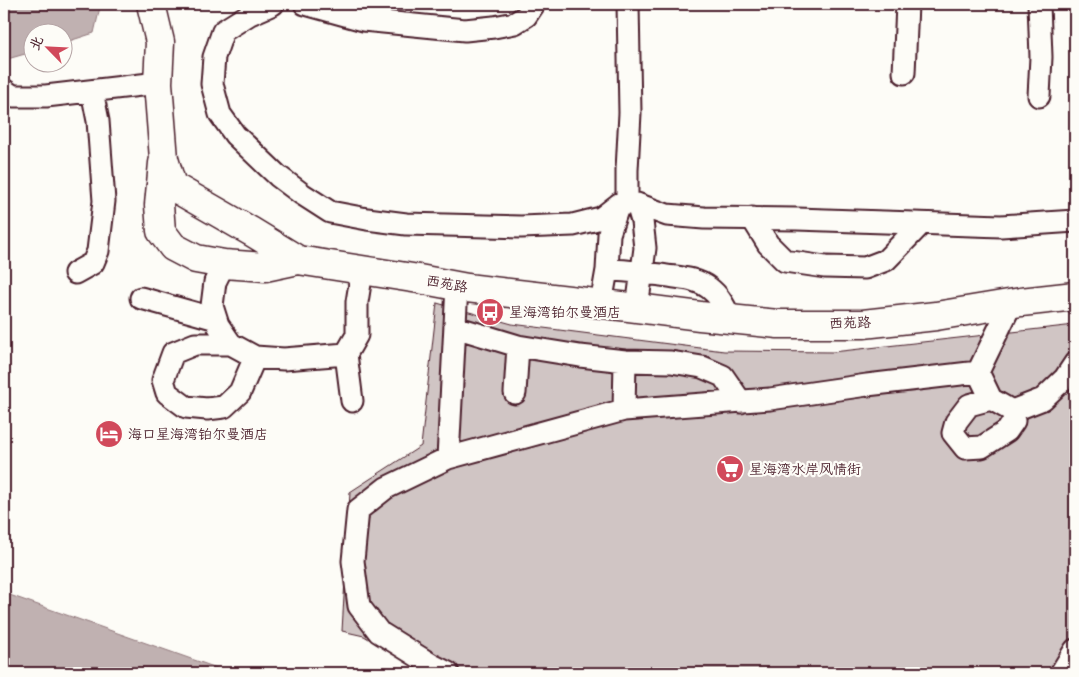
<svg xmlns="http://www.w3.org/2000/svg" width="1079" height="677" viewBox="0 0 1079 677" font-family="Sriracha,'LXGW WenKai TC',sans-serif">
<style>
.water{fill:#c0b1b1;stroke:#91777b}
.building{fill:#d0c5c4;stroke:#4a1f2b}
.lines{fill:none;stroke-linecap:round;stroke-linejoin:round}
.minor-casing{stroke:#4a1f2b;stroke-width:25}
.major-casing{stroke:#4a1f2b;stroke-width:31}
.minor{stroke:#fdfcf7;stroke-width:21}
.major{stroke:#fdfcf7;stroke-width:28}
.labels{text-anchor:middle;dominant-baseline:central;stroke-width:4.5;stroke-linejoin:round;paint-order:stroke}
.street-label{font-size:14px;fill:#4a1f2b;stroke:#fdfcf7}
.poi-label{font-size:14px;fill:#4a1f2b;stroke:#fdfcf7;text-anchor:start}
</style>
<rect width="100%" height="100%" fill="#fdfcf7"/>
<filter id="ink" filterUnits="userSpaceOnUse"><feTurbulence type="fractalNoise" baseFrequency=".02" numOctaves="2"/><feDisplacementMap in="SourceGraphic" scale="10" xChannelSelector="R" yChannelSelector="G"/><feConvolveMatrix kernelMatrix="1 2 1 2 8 2 1 2 1" color-interpolation-filters="sRGB"/></filter>
<g filter="url(#ink)">
<path class="water" d="M4 4H100V7L94 33 63 43 62 32H32V52L4 60Z
M4 593 231 673H4Z"/>
<path class="building" d="M437 303 512 324 724 351 833 352 1075 325V665L1070 673H425L364 636 342 631 350 492 421 446Z"/>
<g class="lines">
<g class="minor-casing">
<path id="minor" d="M273 4 250 14 223 31 214 57 212 84 220 114 235 135 278 176 302 194 330 212 367 219 406 224 521 227 573 225 601 218 619 204H637L667 215 704 218 797 219 1001 226 1075 221
M305 4 363 20 465 30 494 27 515 23 526 16 534 4
M1039 4 1041 57 1039 96
M904 73 907 4
M4 90 13 96H46L158 83
M627 204V170L630 113 628 4
M752 218 768 244 785 261 825 267 865 268 886 260 921 224
M224 264 215 282 212 306 218 325 231 344 255 357 284 359 346 354 357 335V302L362 271
M607 270 609 234 619 204
M75 273 93 263 98 251 104 201 98 121 92 91
M141 298 216 319
M601 304 607 270C625 270 643 273 661 275 678 278 695 277 709 288 720 296 725 308 731 319
M637 308 645 248 642 221 637 204
M455 327 518 346 580 356 625 361 671 362 702 367 723 376 741 402
M231 344H195L173 353 163 380 167 393 186 407 207 409 224 407 240 392 255 357
M346 354 352 401
M978 372 991 399 969 405 956 422 953 433 965 448 982 447 1007 431 1014 421 1012 411 991 399
M515 393 518 346
M624 410 625 361
M1012 411 1043 399 1065 378 1075 363
M448 458 624 410 770 399 867 385 978 372 1011 304
M448 673 432 665 379 632 359 606 353 561 358 510 386 488 448 458 457 286
M1061 673 1075 650"/>
</g>
<g class="major-casing">
<path id="major" d="M151 4 160 42 158 83 164 159 172 186 252 232 298 260 419 279 467 288 629 307 700 316 778 324H863L936 316 1021 302 1075 296
M163 163 159 205 161 231 173 247 196 259 224 264 265 267 298 260"/>
</g>
<use href="#minor" class="minor"/>
<use href="#major" class="major"/>
</g>
</g>
<defs>
<g id="bus-disc" transform="scale(1.4375)"><circle r="9.5" fill="#d1495b" stroke="#fdfcf7"/><path d="M-5-6H5V4H4V6H2V4H-2V6H-4V4H-5ZM-3.5-4V0h7V-4ZM-3.5 1.2v1.5H-2V1.2ZM2 1.2v1.5H3.5V1.2Z" fill="#fff"/></g>
<g id="hotel-disc" transform="scale(1.4375)"><circle r="9.5" fill="#d1495b" stroke="#fdfcf7"/><path d="M-6-4.5h1.5V1H6V5H4.5V3h-9V5H-6ZM-4 0a1.8 1.8 0 1 1 3.6 0ZM.5 0V-2.5h3Q6-2.5 6 0Z" fill="#fff"/></g>
<g id="supermarket-disc" transform="scale(1.4375)"><circle r="9.5" fill="#d1495b" stroke="#fdfcf7"/><path d="M-6-5.5h2.5l.6 2H6L4.5 2H-2.5L-4.4-4H-6ZM-1.5 3.2a1.3 1.3 0 1 0 .1 0ZM3 3.2a1.3 1.3 0 1 0 .1 0Z" fill="#fff"/></g>
</defs>
<g fill-rule="evenodd">
<use href="#bus-disc" x="490" y="312"/>
<use href="#hotel-disc" x="109" y="434"/>
<use href="#supermarket-disc" x="730" y="469"/>
</g>
<g class="labels">
<g class="street-label">
<text transform="translate(447 284) rotate(10)">西苑路</text>
<text transform="translate(850 323) rotate(-2)">西苑路</text>
</g>
<g class="poi-label">
<text x="509" y="312">星海湾铂尔曼酒店</text>
<text x="128" y="434">海口星海湾铂尔曼酒店</text>
<text x="749" y="469">星海湾水岸风情街</text>
</g>
</g>
<rect width="1079" height="677" fill="none" stroke="#fdfcf7" stroke-width="20"/>
<rect x="10" y="10" width="1059" height="657" fill="none" stroke="#4a1f2b" stroke-width="2" filter="url(#ink)"/>
<g transform="translate(48 48) rotate(294)"><circle r="24" fill="#fdfcf7" stroke="#b5a4a5"/>
<path d="M0-4L9 19L0 12L-9 19Z" fill="#d1495b"/>
<text y="-8" font-size="14" font-weight="bold" text-anchor="middle" fill="#4a1f2b">北</text>
</g>
</svg>
